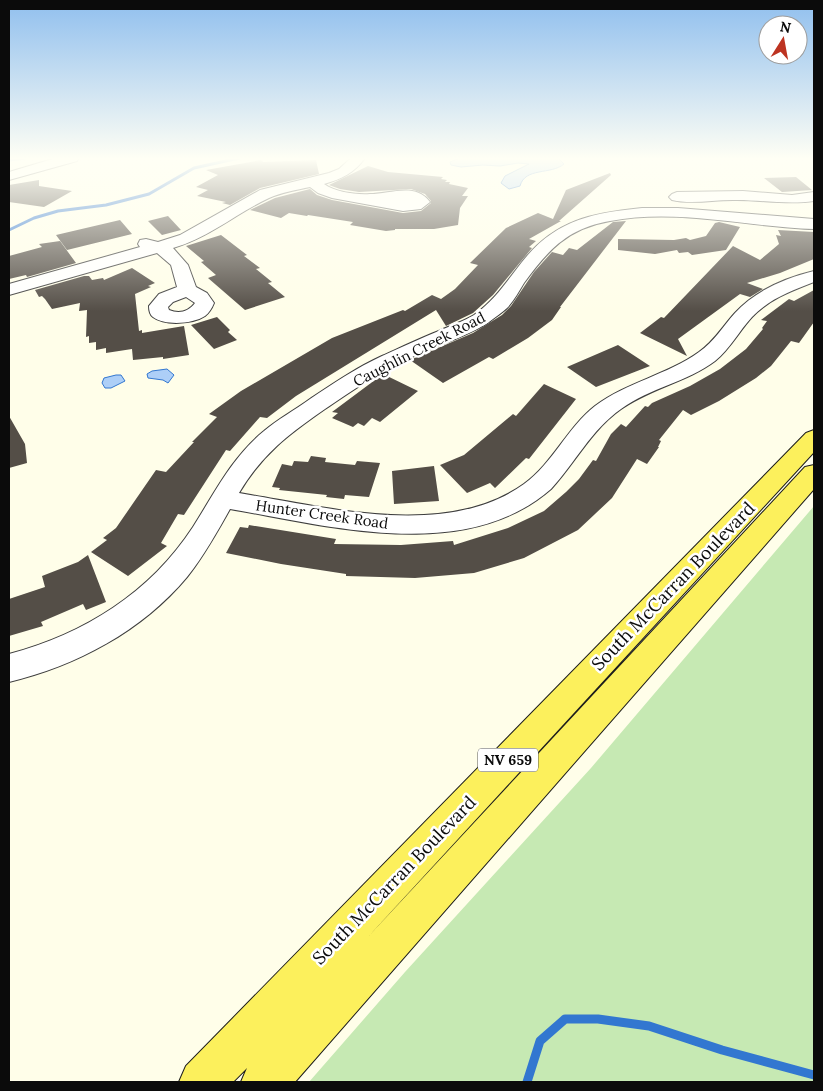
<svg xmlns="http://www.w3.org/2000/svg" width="823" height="1091" viewBox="0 0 823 1091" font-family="Lora,serif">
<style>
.green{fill:#c6e9b3}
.water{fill:#adcff7;stroke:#3277d0}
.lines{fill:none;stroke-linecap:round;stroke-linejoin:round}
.stream-far1{stroke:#3277d0;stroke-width:3}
.stream{stroke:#3277d0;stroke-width:9}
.building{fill:#544e47}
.minor-casing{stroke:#3e3e3e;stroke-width:2}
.major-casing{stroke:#1c1c1c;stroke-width:2}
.minor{fill:#fff;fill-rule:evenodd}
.major{fill:#fcf05c;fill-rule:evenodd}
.labels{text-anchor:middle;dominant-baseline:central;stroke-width:5;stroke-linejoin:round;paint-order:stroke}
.shield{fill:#fff;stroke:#545454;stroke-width:1}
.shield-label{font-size:14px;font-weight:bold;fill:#0b0b0b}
.street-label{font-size:15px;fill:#0b0b0b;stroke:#fff}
.near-street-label{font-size:18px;fill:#0b0b0b;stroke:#fff}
</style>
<rect width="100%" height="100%" fill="#fffee9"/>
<path class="green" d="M814 506V1082H309L405 972 591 768Z"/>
<path class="water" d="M459 158H558L564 164C551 175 525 167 520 186L509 189 501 183 505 176 529 164 518 163 500 166 483 165 461 167 451 165 450 162Z
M167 369 174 375 168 383 163 380 148 378 147 374 152 371Z
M116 375H121L125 381 111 388H105L102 383 104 378Z"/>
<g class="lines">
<path class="stream-far1" d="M9 160 25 158
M9 230 34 218 58 211 106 205 149 194 194 168 239 158"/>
<path class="stream" d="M527 1082 540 1041 565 1019H598L649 1026 722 1050 814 1075"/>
</g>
<path class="building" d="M261 160 263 162 316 160 319 174 260 188 230 205 222 203 226 202 197 196 208 190 196 187 218 175 206 170Z
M368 166 388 172 443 177 441 179 447 180 445 182H450L449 184 468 188 462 196H468L460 208 458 225 434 229H395V230L386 231 350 225 353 222 308 215 307 216 289 213 281 218 250 210 275 198 310 189 317 195 332 200 403 213 421 211 431 203V201L425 194 411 189 359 192 340 189 329 185Z
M610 173 611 175 559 221H561L529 239 536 241 529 247 532 248 493 295 473 313 446 326 436 310 296 396 267 418 260 417 230 451 226 450 184 515 178 514 161 543 167 546 128 576 91 552 107 540 103 538 116 528 156 470 166 472 194 442H192L217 417 209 414 241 391 332 338 403 310 405 311 432 295 441 299 455 289 478 265 470 263 506 228 538 213 553 219 566 190Z
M796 177 812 190 782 192 764 178Z
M39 180V186L72 191 44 207 9 202V185Z
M168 216 181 230 162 235 148 221Z
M120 220 132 234 67 250 56 235Z
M626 221 560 307H561L552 320 528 338 493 359 489 357 443 383 410 360 473 333 502 315 511 306 534 272 552 252 563 255 569 248 577 250 613 222Z
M719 222 740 227 726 250 692 255 688 252 679 253 677 250 655 254 618 250V239L674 240 686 238 690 240 706 236 715 223Z
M778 230 814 232V259L780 273 747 283 763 289 750 297 740 294 678 339 687 356 640 333 661 317 664 318 733 246 760 260 779 244 776 235 781 236Z
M221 235 247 255 244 256 260 268 256 269 272 282 268 283 285 297 245 310 208 278 216 275 201 262 204 261 186 246Z
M60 241 76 263 27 277 26 275 9 279V256L42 247 39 244Z
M132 268 155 283 148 286 151 287 135 294 139 331 142 330V333L184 326 189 355 163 359V357L133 360 132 349 106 353V348L96 350V342L89 343V336L86 337 87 310 79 311 80 303 52 309 45 299 42 296 39 297 35 290 84 276H89L92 280 103 278 104 280Z
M814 290V322L799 343 791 341 771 366 756 378 719 401 691 415 683 410 659 440 661 441 658 447H659L647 464 637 459 612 498 578 530 524 558 474 573 415 578 346 576V574L281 564 226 553 240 527 248 528 249 525 336 539 334 544 401 545 453 541 454 545 508 528 544 511 566 492 579 479 593 460 596 461 611 434 621 424 626 427 645 406 648 407 652 403 690 386 720 369 746 349 763 329 762 328 767 321 761 320 789 299 794 301Z
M217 317 230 330 228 332 237 340 214 349 191 325Z
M618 345 650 366 596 387 567 367Z
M383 374 418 391 380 422 372 418 364 426 358 423 353 427 332 418 338 413 332 412Z
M544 384 576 399 529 459 526 458 495 488 490 483 467 493 440 465 464 455 513 414 516 416Z
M9 416 25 444 27 463 9 468Z
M311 456 326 458 325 462 355 465 357 461 380 463 369 497 345 495 344 499 326 497 327 495 279 490 280 488 272 487 282 464 292 466 294 461 308 462Z
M434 466 439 501 394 504 392 471Z
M88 555 106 602 86 610 83 604 41 622 43 626 9 636V599L45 587 42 576 78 562Z"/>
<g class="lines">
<g class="minor-casing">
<path id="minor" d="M56 158H79L77 161 9 180V172Z
M351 158H365C354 173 342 179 324 184 335 192 356 195 370 194 390 194 416 182 430 202L421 209 403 211 332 198 318 193 310 187C296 190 282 192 269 198 235 214 210 237 173 248L188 265 196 287 207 293 214 303C212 308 209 313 205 316 193 324 165 326 153 317 150 315 149 310 149 306L159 294 177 287 171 265 157 253 9 295V284L140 247 138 244 140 240 146 239 158 242 180 235 260 190 329 173 339 169ZM186 297 195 303C188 312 179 314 169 310L168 307 173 302Z
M743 191 792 195 814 192V201C788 205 763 200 737 200 716 199 693 205 672 200L669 197 672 194 677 192Z
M642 208H678L814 219V229C747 227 677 208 610 221 568 228 548 250 524 283 519 291 514 301 507 308 502 313 495 317 489 322 471 335 431 348 410 358 379 372 353 390 325 409 289 434 262 454 239 493 326 507 446 540 524 484 553 463 567 428 595 406 627 382 667 375 699 352 714 342 723 326 735 313 755 291 785 278 814 271V282C791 291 769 299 752 317 739 331 730 349 715 361 687 382 650 388 621 409 591 430 575 463 551 489 465 564 330 526 230 509 217 532 204 556 187 577 142 631 76 666 9 682V654C84 634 150 593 193 527 214 494 232 457 264 431 278 419 295 410 310 399 334 383 356 368 382 356 402 347 421 338 441 330 452 325 464 321 474 315 495 300 507 281 522 262 555 220 592 213 642 208Z"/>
</g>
<g class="major-casing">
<path id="major" d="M814 430V452L366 939 805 467 814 465V489L295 1082H241L247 1068 233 1082H179L186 1066 806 433Z"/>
</g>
<use href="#minor" class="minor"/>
<use href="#major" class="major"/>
</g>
<linearGradient id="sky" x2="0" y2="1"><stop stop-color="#90bfee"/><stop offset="0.51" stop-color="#fffff5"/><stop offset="1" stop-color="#fffff5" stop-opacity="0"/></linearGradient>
<rect width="823" height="311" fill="url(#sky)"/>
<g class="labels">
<rect class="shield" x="478" y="748.5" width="60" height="23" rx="4"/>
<g class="shield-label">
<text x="508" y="760">NV 659</text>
</g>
<g class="street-label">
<text transform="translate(419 349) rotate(-27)">Caughlin Creek Road</text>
<text transform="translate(322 514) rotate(8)">Hunter Creek Road</text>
</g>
<g class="near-street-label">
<text transform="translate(673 586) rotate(-46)">South McCarran Boulevard</text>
<text transform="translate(394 880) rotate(-46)">South McCarran Boulevard</text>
</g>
</g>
<rect width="823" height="1091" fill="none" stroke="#0b0b0b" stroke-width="20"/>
<g transform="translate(783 40) rotate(11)"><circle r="24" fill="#ffffff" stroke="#9d9d9d"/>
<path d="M0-4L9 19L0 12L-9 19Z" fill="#bd3321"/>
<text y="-8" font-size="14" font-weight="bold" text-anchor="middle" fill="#0b0b0b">N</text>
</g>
</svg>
